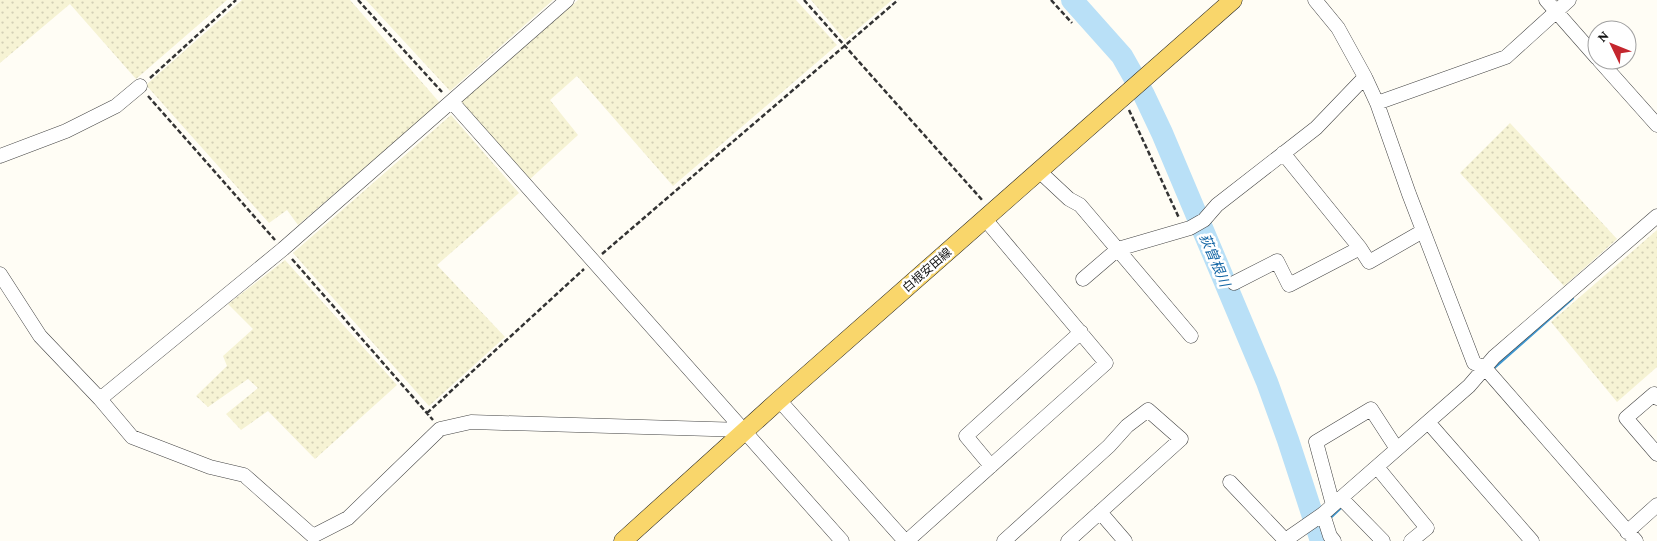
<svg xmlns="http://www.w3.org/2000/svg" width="1657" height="541" viewBox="0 0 1657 541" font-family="'Crimson Pro','Noto Sans JP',serif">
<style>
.farmland{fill:url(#farmland-dots)}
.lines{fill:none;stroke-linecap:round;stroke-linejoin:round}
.stream{stroke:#3f96cf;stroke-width:4}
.river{stroke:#b9e0f7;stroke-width:22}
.minor-casing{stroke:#444;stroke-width:15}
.major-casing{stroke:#222;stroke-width:19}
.path{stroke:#333;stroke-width:2.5;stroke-dasharray:5 2.5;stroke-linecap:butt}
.minor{stroke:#fff;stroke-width:14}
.major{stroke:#f9d66b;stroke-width:18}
.labels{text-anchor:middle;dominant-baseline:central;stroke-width:5;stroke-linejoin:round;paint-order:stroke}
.street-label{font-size:12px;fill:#111;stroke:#fff}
.water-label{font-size:14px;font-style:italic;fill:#1768a6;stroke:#fff}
</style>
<defs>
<pattern id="farmland-dots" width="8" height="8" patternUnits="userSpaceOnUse" patternTransform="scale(1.25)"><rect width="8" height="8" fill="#f6f3d4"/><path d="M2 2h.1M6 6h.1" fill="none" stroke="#d2cfb5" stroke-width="1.8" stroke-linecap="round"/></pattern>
</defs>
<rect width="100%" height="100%" fill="#fffdf5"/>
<path class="farmland" d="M0 0H227L136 79 70 4 0 63Z
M242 0H350L440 103 298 225 287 210 269 223 146 85Z
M366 0H553L450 91Z
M578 0H796L837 45 673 186 577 76 550 100 578 135 528 181 459 104Z
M811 0H892L845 40Z
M451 115 519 193 437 265 505 337 429 406 293 253Z
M1510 123 1617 239 1564 286 1460 173Z
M1657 230V367L1617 402 1551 322Z
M285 260 397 385 315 459 268 411 241 430 226 414 258 388 248 379 208 407 196 396 227 366 223 356 253 329 228 304Z"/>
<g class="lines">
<path class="stream" d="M1493 368 1572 298
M1327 520 1344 504"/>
<path class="river" d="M1072 0 1122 56 1144 95 1162 133 1267 382 1288 440 1321 541"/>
<g class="minor-casing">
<path id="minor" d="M1315 0 1338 28 1365 77 1377 103 1409 194 1474 363 1485 368 1636 541
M1546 0 1597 58
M1599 60 1657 125
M452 102 842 541
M1377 103 1506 57 1569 0
M1283 153 1360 248
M0 156 66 131 116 106 140 86
M1039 171 1069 199 1080 205 1191 336
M0 274 40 336 100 399 132 437 210 467 244 475 313 536 348 518 440 429 471 422 745 430
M1083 279 1118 249 1190 228 1204 220 1217 205 1316 128 1365 77
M1234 283 1277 261 1289 285 1360 248 1369 262 1423 231
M1657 398 1654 394 1626 418 1657 454
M100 399 283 249 567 0
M779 400 905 541
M1428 422 1532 541
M991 466 966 436 1081 332
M1377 467 1427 528 1411 541
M1230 482 1285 540
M1341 498 1383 541
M1333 505 1316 442 1371 409 1397 449
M1100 512 1125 541
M1323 514 1330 536 1334 541
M1627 532 1657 505
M907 541 1106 363 985 219
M1004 541 1109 446 1127 426 1148 410 1181 439 1068 541
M1284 541 1323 514 1341 498 1469 386 1494 357 1657 216"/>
</g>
<g class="major-casing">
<path id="major" d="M623 541 779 400 1233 0"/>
</g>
<path class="path" d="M358 0 442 92
M804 0 983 201
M1051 0 1072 23
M150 78 236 0
M148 96 275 240
M1129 110 1179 218
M602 254 898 0
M292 259 433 420
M427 413 584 269"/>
<use href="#minor" class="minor"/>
<use href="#major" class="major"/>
</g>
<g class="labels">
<g class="street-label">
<text transform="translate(927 270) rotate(-41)">白根安田線</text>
</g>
<g class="water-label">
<text transform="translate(1215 260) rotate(67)">荻曽根川</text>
</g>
</g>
<g transform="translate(1612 45) rotate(313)"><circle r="24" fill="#ffffff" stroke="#a0a0a0"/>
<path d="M0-4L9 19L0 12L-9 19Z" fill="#c4262e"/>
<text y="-8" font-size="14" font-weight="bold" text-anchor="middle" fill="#111111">N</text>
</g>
</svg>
